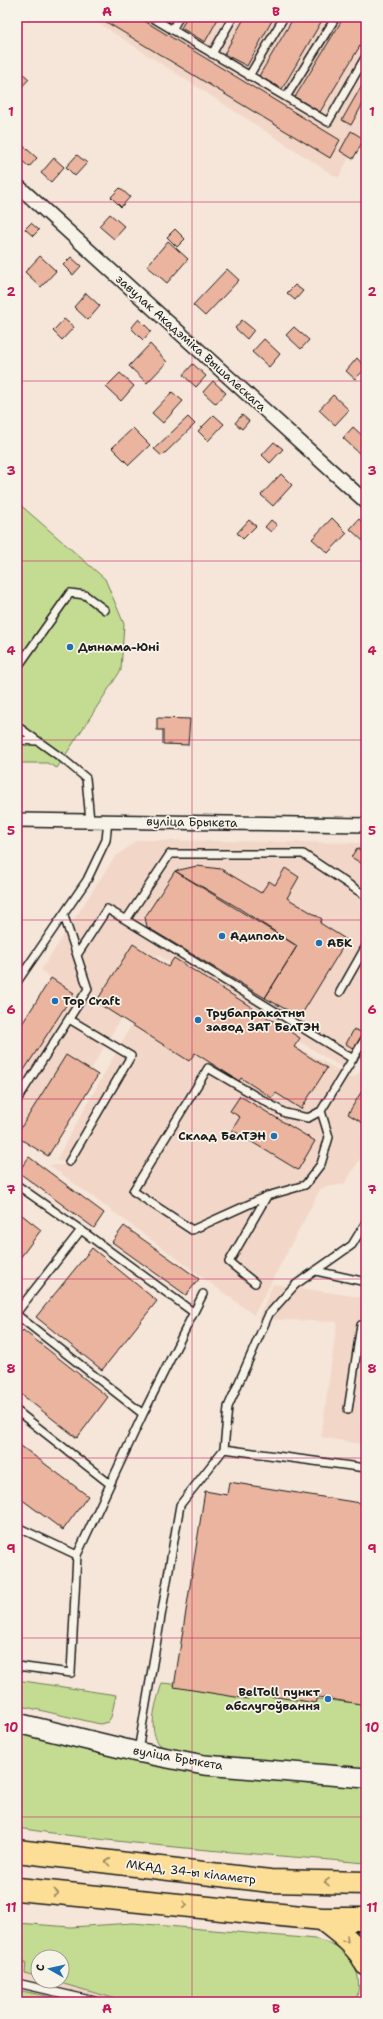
<svg xmlns="http://www.w3.org/2000/svg" width="383" height="2019" viewBox="0 0 383 2019" font-family="'Shantell Sans',sans-serif">
<style>
.built{fill:#f2d7c8}
.green{fill:#c4dc92;stroke:#707c57}
.building{fill:#ebb49f;stroke:#1c1c1c}
.lines{fill:none;stroke-linecap:round;stroke-linejoin:round}
.lane-casing{stroke:#1c1c1c;stroke-width:10}
.street-casing{stroke:#1c1c1c;stroke-width:16}
.secondary-casing{stroke:#1c1c1c;stroke-width:22}
.highway-casing{stroke:#1c1c1c;stroke-width:25}
.lane{stroke:#f7f3e8;stroke-width:7}
.street{stroke:#f7f3e8;stroke-width:13}
.secondary{stroke:#f7f3e8;stroke-width:19}
.highway{stroke:#fcde96;stroke-width:22}
.oneway{stroke:#97875f}
.grid{fill:none;stroke:#c2185b;stroke-width:1;stroke-opacity:0.55}
.poi-dot{fill:#1f6fb2;stroke:#f7f3e8;stroke-width:1.5}
.labels{text-anchor:middle;dominant-baseline:central;stroke-width:3.5;stroke-linejoin:round;paint-order:stroke}
.street-label{font-size:12px;fill:#1c1c1c;stroke:#f7f3e8}
.poi-label{font-size:12px;font-weight:bold;fill:#1c1c1c;stroke:#f7f3e8;text-anchor:start}
.neatline{fill:none;stroke:#c2185b;stroke-width:1.5}
.grid-label{font-size:13px;text-anchor:middle;font-weight:bold;fill:#c2185b}
</style>
<rect width="100%" height="100%" fill="#f5e6d9"/>
<filter id="ink" filterUnits="userSpaceOnUse"><feTurbulence type="fractalNoise" baseFrequency=".025" numOctaves="2"/><feDisplacementMap in="SourceGraphic" scale="8" xChannelSelector="R" yChannelSelector="G"/><feConvolveMatrix kernelMatrix="1 2 1 2 8 2 1 2 1" color-interpolation-filters="sRGB"/></filter>
<g filter="url(#ink)">
<path class="built" d="M89 17H366V127L338 178Z
M137 840 366 843V1014L360 1025 366 1030V1037L346 1070 158 955 42 1153 17 1136V1032L51 978 41 970 114 858Z
M162 970 352 1078 366 1068V1150L344 1184 321 1188 254 1315 49 1165H73L56 1160Z
M273 1284 366 1298V1445L321 1437 337 1322 258 1319Z
M17 1960 26 1962 25 1973 38 1977V1981H53L127 2002H17Z"/>
<path class="green" d="M17 502 105 579 124 624 121 670 57 768 47 763H17Z
M17 1680 116 1695 111 1717 108 1722 100 1724 17 1705Z
M162 1683 366 1704V1772L174 1754C170 1751 164 1748 160 1745 146 1729 157 1700 162 1683Z
M17 1731 199 1772 366 1788V1863C250 1853 132 1846 17 1828Z
M17 1923 71 1927 133 1923 315 1939C322 1941 330 1943 336 1946 358 1957 362 1981 356 2002H127L53 1981H62V1957H38V1977L25 1973 26 1962 17 1960Z
M17 1990 75 2002H17Z"/>
<path class="building" d="M98 17H138L340 140 330 158Z
M160 17H172L169 22Z
M187 17H219L205 42 181 28Z
M245 17H274L247 66 224 54Z
M294 17H324L282 89 259 76Z
M344 17H366V36L320 112 295 97Z
M21 72 29 79 18 91 17 76Z
M366 78V98L351 125 342 120Z
M351 131 364 139 353 159 340 151Z
M20 143 37 158 29 167 17 156V146Z
M77 155 87 163 75 176 66 167Z
M54 158 64 167 51 182 41 173Z
M120 188 130 197 121 207 111 197Z
M110 214 125 227 114 239 99 226Z
M31 223 39 230 33 236 25 229Z
M175 229 185 239 177 247 167 237Z
M168 241 188 259 167 283 147 266Z
M40 256 56 271 41 287 25 272Z
M71 257 81 266 73 275 63 265Z
M227 269 239 280 205 316 193 305Z
M17 273 21 278 17 283Z
M295 285 303 291 295 300 287 293Z
M86 293 100 306 88 320 74 307Z
M64 319 74 327 62 340 53 331Z
M139 319 151 331 143 340 131 328Z
M242 320 254 330 247 339 235 328Z
M294 327 309 340 301 349 286 335Z
M264 339 280 354 269 367 252 352Z
M150 344 167 362 147 383 129 366Z
M357 358 366 368 355 379 346 371Z
M193 364 206 376 196 387 183 375Z
M120 373 134 386 121 401 106 387Z
M213 381 226 393 216 404 203 392Z
M172 392 183 401 163 423 152 413Z
M333 395 349 410 335 425 319 410Z
M214 415 224 424 208 441 198 431Z
M242 415 249 421 242 429 235 423Z
M188 417 195 424 162 456 154 449Z
M353 427 366 439V454L363 457 343 438Z
M133 428 150 445 129 465 112 448Z
M274 442 283 449 270 463 262 455Z
M281 474 292 485 273 506 261 495Z
M332 518 347 533 328 553 312 539Z
M359 519 366 526V537L363 541 350 529Z
M249 520 256 526 243 539 237 533Z
M271 520 277 525 271 532 265 527Z
M157 718 190 719 188 745 163 744V730H157Z
M357 848 366 853V866L351 857Z
M197 866 221 869 261 893 269 881 275 885 285 868 299 877 287 898 322 919 320 923 347 940 300 1017 265 998 297 946 237 907 175 871Z
M175 871 297 946 265 998 147 927 145 917Z
M133 944 168 967 174 958 300 1038 294 1047 327 1068 301 1109 276 1093 272 1098 241 1078 239 1081 195 1053 189 1061 96 1002Z
M51 978 74 993 17 1081V1032Z
M354 1029 363 1033 354 1049 346 1044Z
M66 1055 98 1075 48 1156 17 1137V1134Z
M366 1084V1125L348 1114Z
M240 1096 315 1141 298 1170 232 1130 240 1117 230 1111Z
M29 1157 104 1213 94 1228 18 1172Z
M17 1211 41 1230 17 1262Z
M124 1226 199 1279 186 1295 112 1242Z
M92 1248 157 1301 102 1370 36 1317Z
M23 1330 108 1397 77 1438 17 1391V1338Z
M366 1428V1449L363 1448Z
M17 1443 88 1496 63 1530 17 1496Z
M229 1482 366 1504V1705L318 1697 316 1703 250 1693 248 1699 174 1687 205 1491 227 1495Z"/>
<g class="lines">
<g class="lane-casing">
<path id="lane" d="M151 17 328 122 366 56
M172 30 179 17
M212 54 233 17
M249 76 284 17
M286 97 336 17
M17 668 70 593 85 595 105 610
M17 726 63 759 86 778 90 821
M17 740 37 741
M126 920 353 1059
M77 955 107 909 126 920 170 854H303L366 896
M17 982 87 880 106 840 108 821
M340 992 366 946
M17 1100 88 989 64 916
M69 1162 131 1056 69 1019
M17 1185 81 1230 17 1312
M267 1196 192 1230 133 1191 208 1068 285 1113 308 1118 321 1111
M81 1230 193 1312
M316 1271 366 1282
M255 1283 229 1262 267 1196 305 1185 321 1164 329 1137 321 1111 366 1037
M17 1315 143 1414
M348 1410 361 1325 366 1326
M17 1411 110 1484
M224 1449 228 1407 269 1314 295 1285 352 1245 366 1222
M17 1527 77 1555 143 1414 203 1294
M17 1666 71 1673 77 1555
M138 1751 180 1505 224 1449 366 1468
M17 1983 99 2002"/>
</g>
<g class="street-casing">
<path id="street" d="M17 185 366 502
M17 820 366 825"/>
</g>
<g class="secondary-casing">
<path id="secondary" d="M17 1723 137 1752 204 1765 366 1778"/>
</g>
<g class="highway-casing">
<path id="highway" d="M17 1851 270 1881 366 1883
M17 1889 322 1919H366
M322 1919C337 1931 359 1946 366 1964"/>
</g>
<use href="#lane" class="lane"/>
<use href="#street" class="street"/>
<use href="#secondary" class="secondary"/>
<use href="#highway" class="highway"/>
</g>
<defs><path id="oneway-chevron" d="M-2-3.5L2.5 0L-2 3.5" fill="none" stroke-width="1.6" stroke-linecap="round" stroke-linejoin="round"/></defs>
<g class="oneway">
<use href="#oneway-chevron" transform="translate(108 1862) rotate(-173)"/>
<use href="#oneway-chevron" transform="translate(327 1882) rotate(-179)"/>
<use href="#oneway-chevron" transform="translate(56 1893) rotate(6)"/>
<use href="#oneway-chevron" transform="translate(185 1905) rotate(6)"/>
<use href="#oneway-chevron" transform="translate(346 1940) rotate(45)"/>
</g>
</g>
<path class="grid" d="M192 17V2002M17 202H366M17 381H366M17 561H366M17 740H366M17 920H366M17 1099H366M17 1279H366M17 1458H366M17 1638H366M17 1817H366"/>
<g class="poi-dot">
<circle cx="70" cy="647" r="4"/>
<circle cx="222" cy="936" r="4"/>
<circle cx="319" cy="943" r="4"/>
<circle cx="55" cy="1001" r="4"/>
<circle cx="198" cy="1020" r="4"/>
<circle cx="274" cy="1136" r="4"/>
<circle cx="328" cy="1699" r="4"/>
</g>
<g class="labels">
<g class="street-label">
<text transform="translate(191 343) rotate(42)">завулак Акадэміка Вышалескага</text>
<text transform="translate(192 822) rotate(1)">вуліца Брыкета</text>
<text transform="translate(178 1758) rotate(10)">вуліца Брыкета</text>
<text transform="translate(191 1872) rotate(7)">МКАД, 34-ы кіламетр</text>
</g>
<g class="poi-label">
<text x="78" y="647">Дынама-Юні</text>
<text x="230" y="936">Адиполь</text>
<text x="327" y="943">АБК</text>
<text x="63" y="1001">Top Craft</text>
<text x="206" y="1013">Трубапракатны<tspan x="206" dy="14">завод ЗАТ БелТЭН</tspan></text>
<text x="266" y="1136" text-anchor="end">Склад БелТЭН</text>
<text x="320" y="1692" text-anchor="end">BelToll пункт<tspan x="320" dy="14">абслугоўвання</tspan></text>
</g>
</g>
<rect width="383" height="2019" fill="none" stroke="#f7f3e8" stroke-width="44"/>
<g transform="translate(50 1969) rotate(278)"><circle r="19" fill="#f7f3e8" stroke="#9f9d96"/>
<path d="M0-3L7 15L0 10L-7 15Z" fill="#1f6fb2"/>
<text y="-6" font-size="11" font-weight="bold" text-anchor="middle" fill="#1c1c1c">С</text>
</g>
<rect x="22" y="22" width="339" height="1975" class="neatline"/>
<g class="grid-label">
<text x="107" y="16">A</text>
<text x="276" y="16">B</text>
<text x="11" y="116">1</text>
<text x="372" y="116">1</text>
<text x="11" y="296">2</text>
<text x="372" y="296">2</text>
<text x="11" y="475">3</text>
<text x="372" y="475">3</text>
<text x="11" y="655">4</text>
<text x="372" y="655">4</text>
<text x="11" y="835">5</text>
<text x="372" y="835">5</text>
<text x="11" y="1014">6</text>
<text x="372" y="1014">6</text>
<text x="11" y="1194">7</text>
<text x="372" y="1194">7</text>
<text x="11" y="1373">8</text>
<text x="372" y="1373">8</text>
<text x="11" y="1553">9</text>
<text x="372" y="1553">9</text>
<text x="11" y="1732">10</text>
<text x="372" y="1732">10</text>
<text x="11" y="1912">11</text>
<text x="372" y="1912">11</text>
<text x="107" y="2013">A</text>
<text x="276" y="2013">B</text>
</g>
</svg>
